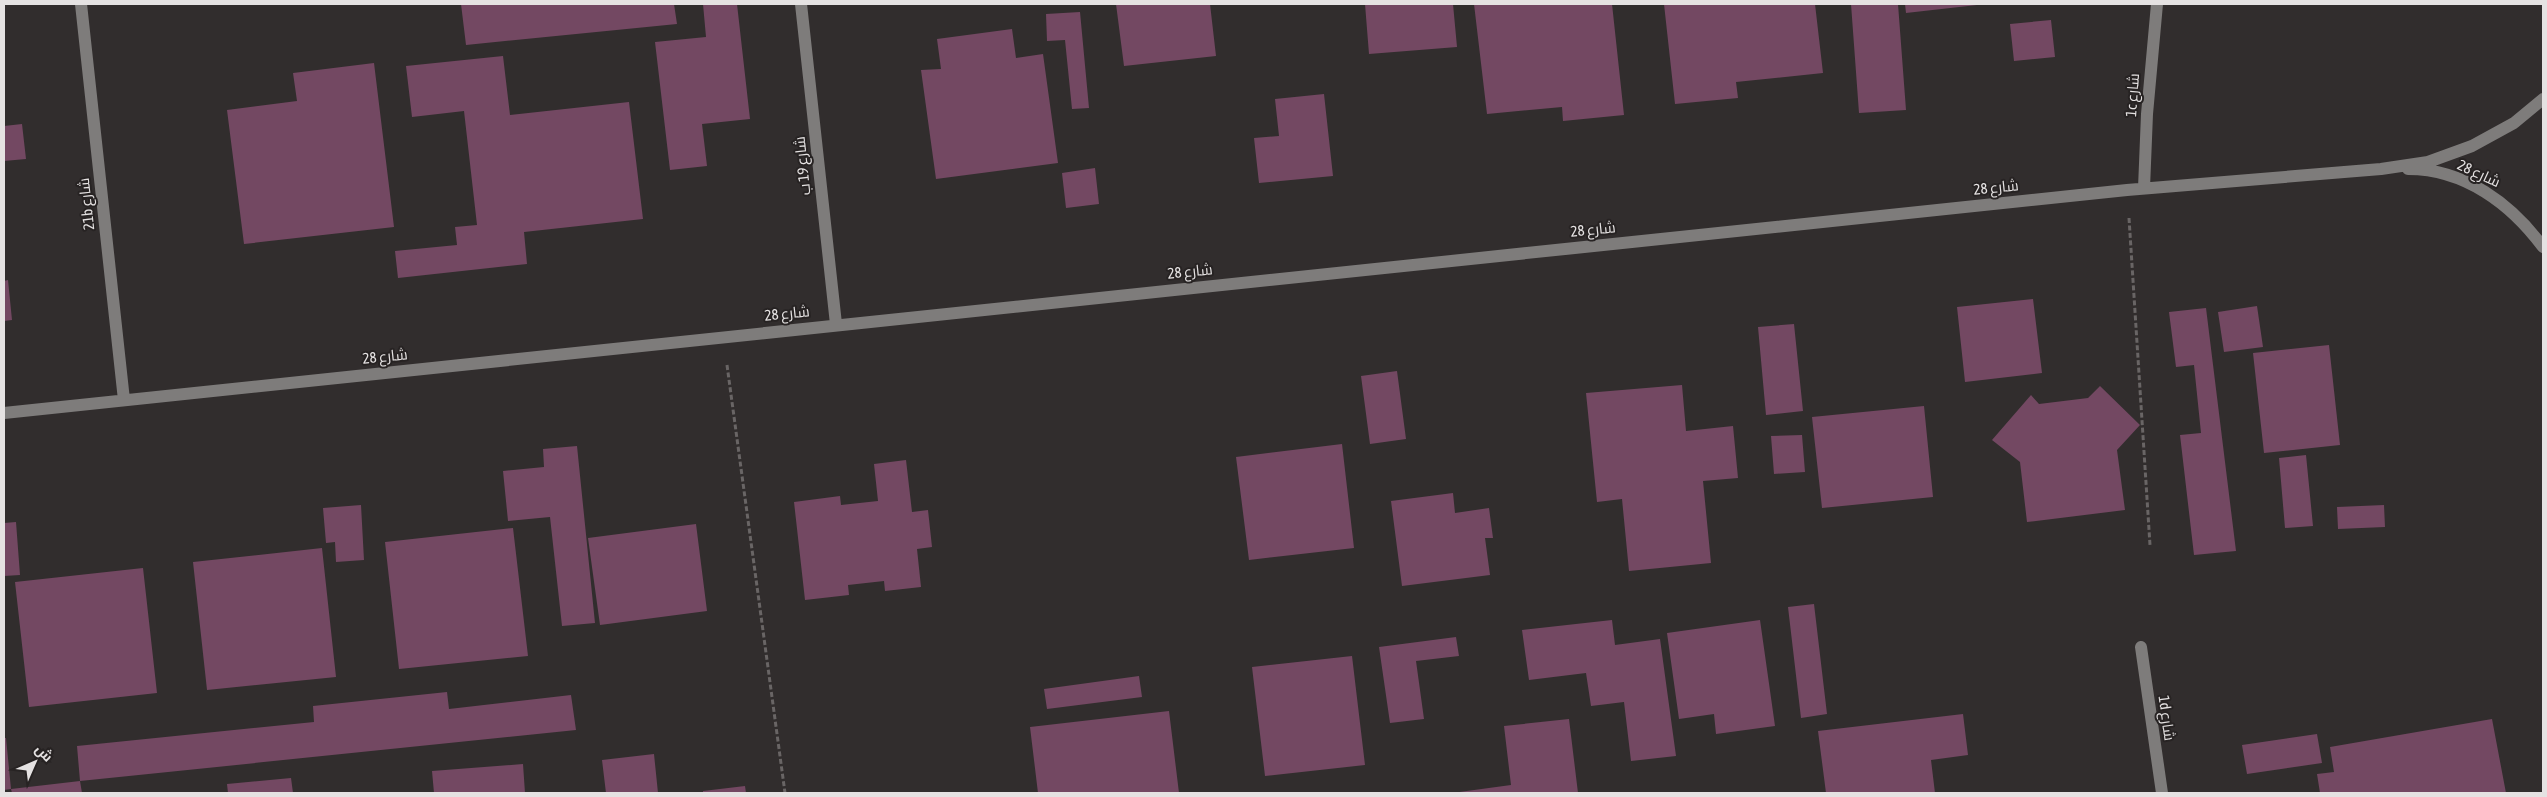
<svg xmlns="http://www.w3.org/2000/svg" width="2547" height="797" viewBox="0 0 2547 797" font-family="'Asap Condensed',Cairo,sans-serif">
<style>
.building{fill:#734862}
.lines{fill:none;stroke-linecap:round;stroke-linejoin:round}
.path{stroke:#696565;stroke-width:3;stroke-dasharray:5 2.5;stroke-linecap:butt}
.minor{stroke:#7e7c7b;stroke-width:12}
.labels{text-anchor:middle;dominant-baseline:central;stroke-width:4;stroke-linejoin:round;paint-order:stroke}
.street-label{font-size:15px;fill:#e5e2e2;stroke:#272323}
</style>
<rect width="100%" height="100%" fill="#312d2d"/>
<path class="building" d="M461 4H674L677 24 466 45Z
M703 4H737L750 119 702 124 707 166 670 170 655 42 706 37Z
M1116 4H1210L1216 56 1124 66Z
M1365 4H1453L1457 47 1369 54Z
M1474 4H1612L1624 115 1563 121 1562 107 1487 114Z
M1664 4H1815L1823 73 1736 82 1738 98 1675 104Z
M1851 4H1898L1906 110 1859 113Z
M1905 4H1977V5L1906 13Z
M1080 12 1089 108 1072 109 1065 40 1047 41 1046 14Z
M2051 20 2055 57 2014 61 2010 24Z
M1012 29 1016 58 1043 54 1058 163 936 179 921 70 941 69 937 39Z
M503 56 510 115 629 102 643 219 524 232 527 264 398 278 395 251 457 245 455 227 477 225 464 111 412 117 406 66Z
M374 63 394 227 244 244 227 110 297 101 293 73Z
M1324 94 1333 176 1259 183 1254 138 1279 136 1275 99Z
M22 124 26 159 4 161V126Z
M1095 168 1099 204 1066 208 1062 173Z
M8 280 12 320 4 321V281Z
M2033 299 2042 373 1965 382 1957 307Z
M2257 306 2263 347 2224 352 2218 312Z
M2206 308 2236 551 2194 555 2180 435 2201 433 2194 365 2176 367 2169 312Z
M1794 324 1803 411 1766 415 1758 327Z
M2329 345 2340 445 2264 453 2253 353Z
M1397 371 1406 439 1370 444 1361 376Z
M1682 385 1686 431 1733 426 1738 478 1703 481 1711 563 1629 571 1622 499 1597 502 1586 393Z
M2100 386 2140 425 2117 450 2125 510 2027 522 2020 462 1992 440 2031 395 2039 404 2088 398Z
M1924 406 1933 497 1822 508 1812 417Z
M1802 435 1805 472 1774 474 1771 436Z
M1342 444 1354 548 1249 560 1236 457Z
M577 446 595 623 562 626 550 517 508 521 503 471 544 467 543 449Z
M2306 455 2313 526 2285 528 2279 458Z
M906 460 912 512 928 510 932 547 917 549 921 587 885 591 884 581 848 585 849 595 805 600 794 502 840 496 841 505 878 501 874 464Z
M1453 493 1455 513 1489 508 1493 538H1485L1490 575 1402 586 1391 501Z
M361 505 364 560 336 562 335 542 326 543 323 508Z
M2384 505 2385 527 2338 529 2337 507Z
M16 522 20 575 4 576V523Z
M696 524 707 611 600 625 588 538Z
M513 528 528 656 399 669 385 542Z
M322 548 336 677 207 690 193 562Z
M143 568 157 693 29 707 15 582Z
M1814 604 1827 714 1801 718 1788 607Z
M1612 620 1615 645 1660 639 1676 756 1631 761 1624 702 1591 706 1586 673 1529 680 1522 630Z
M1760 620 1775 726 1716 734 1714 714 1679 719 1667 633Z
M1456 637 1459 656 1416 661 1424 719 1390 723 1379 647Z
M1352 656 1365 765 1265 776 1252 667Z
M1139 676 1142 697 1047 709 1044 689Z
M447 692 449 709 571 695 576 730 80 781 77 746 314 722 313 706Z
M1169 711 1179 793H1038L1030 727Z
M1963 714 1968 755 1931 760 1935 793H1826L1818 731Z
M1569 719 1578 793H1452L1511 785 1504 726Z
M2492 719 2506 793H2320L2317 774 2334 772 2330 747Z
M2317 734 2322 763 2247 774 2242 745Z
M4 738H6L11 789 4 790Z
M654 754 658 793H606L602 760Z
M523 764 525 793H434L432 771Z
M291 778 293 793H228L227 784Z
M80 781 82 793H12L11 789Z
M745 786 746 793H703V791Z"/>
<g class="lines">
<path class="path" d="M2129 218 2150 545
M727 365 785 793"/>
<path class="minor" d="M81 4 124 400
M801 4 836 324
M2408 169C2465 169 2511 204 2543 247
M2144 188 2147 114 2157 4
M4 413 2127 190 2381 169 2428 162 2472 146 2514 123 2543 99
M2141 647 2162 793"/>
</g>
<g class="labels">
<g class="street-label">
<text transform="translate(2132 95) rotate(-86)">1c شارع</text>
<text transform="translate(802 166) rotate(-96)">شارع 19 ب</text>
<text transform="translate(2479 173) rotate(25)">شارع 28</text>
<text transform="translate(1996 187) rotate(-6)">شارع 28</text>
<text transform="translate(86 204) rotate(-96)">21b شارع</text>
<text transform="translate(1593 229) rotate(-6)">شارع 28</text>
<text transform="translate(1190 271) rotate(-6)">شارع 28</text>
<text transform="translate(787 313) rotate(-6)">شارع 28</text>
<text transform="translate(385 356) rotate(-6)">شارع 28</text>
<text transform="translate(2167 718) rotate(82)">1d شارع</text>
</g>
</g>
<rect width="2547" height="797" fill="none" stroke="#e5e2e2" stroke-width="10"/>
<g transform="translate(35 762) rotate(45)" stroke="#272323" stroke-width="4" paint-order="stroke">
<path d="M0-4L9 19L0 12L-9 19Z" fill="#e5e2e2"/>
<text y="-8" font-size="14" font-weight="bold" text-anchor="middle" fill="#e5e2e2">ش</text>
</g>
</svg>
